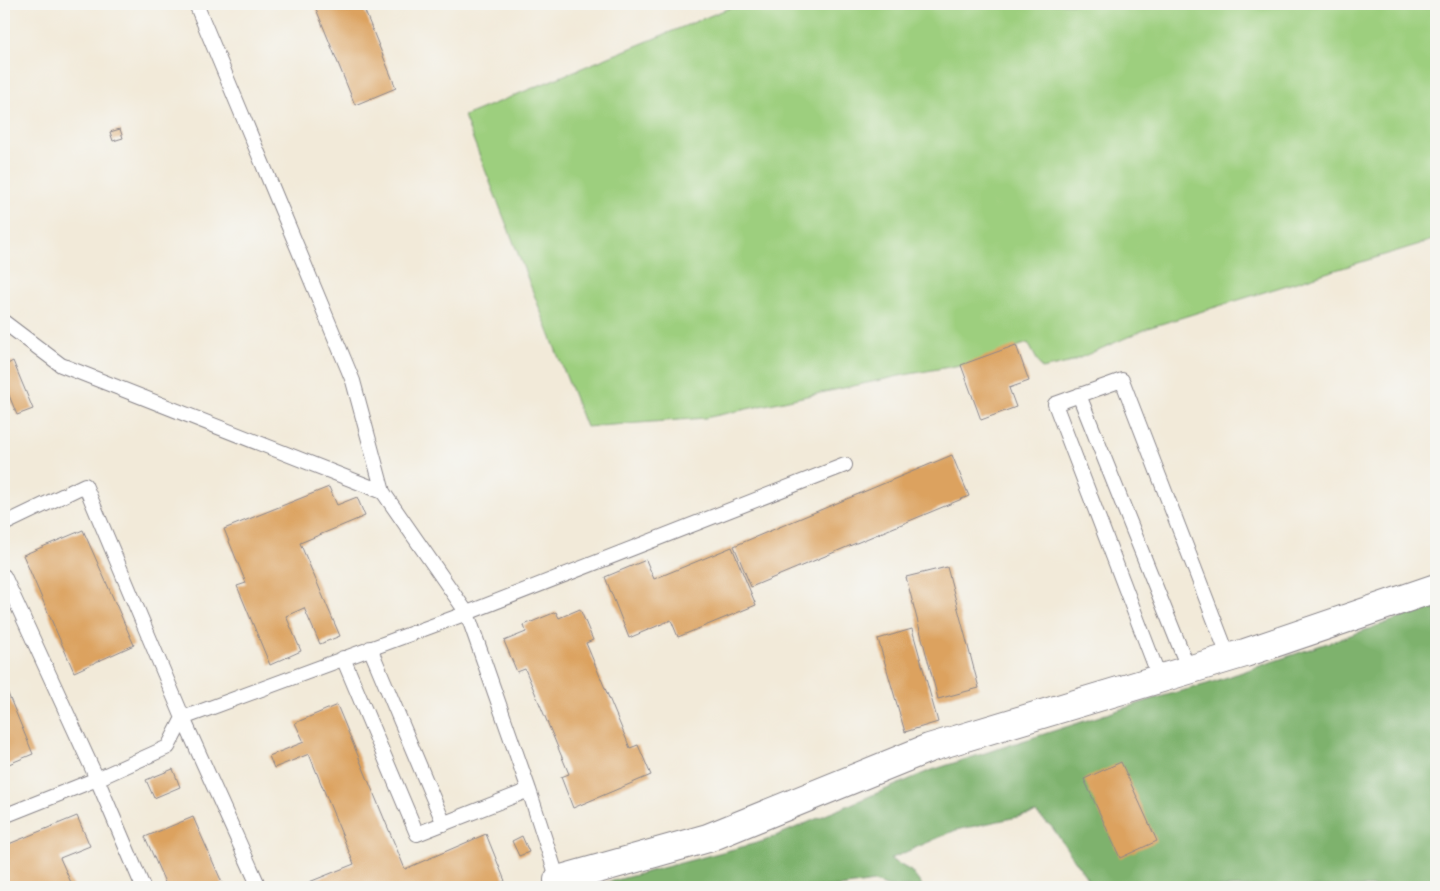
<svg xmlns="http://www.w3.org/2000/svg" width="1440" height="891" viewBox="0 0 1440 891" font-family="Alegreya,serif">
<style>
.green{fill:#9dcf7e;stroke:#60785c}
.forest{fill:#7eb26d;stroke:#506a54}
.building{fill:#dca25e}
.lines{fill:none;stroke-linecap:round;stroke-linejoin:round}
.lane-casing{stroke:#8a868a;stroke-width:16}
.street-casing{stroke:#8a868a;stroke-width:30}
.lane{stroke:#fff;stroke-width:14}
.street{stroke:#fff;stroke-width:28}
</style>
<rect width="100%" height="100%" fill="#f6f6f2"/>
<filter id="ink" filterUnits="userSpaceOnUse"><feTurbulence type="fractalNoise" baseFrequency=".02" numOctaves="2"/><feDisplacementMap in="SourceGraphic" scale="10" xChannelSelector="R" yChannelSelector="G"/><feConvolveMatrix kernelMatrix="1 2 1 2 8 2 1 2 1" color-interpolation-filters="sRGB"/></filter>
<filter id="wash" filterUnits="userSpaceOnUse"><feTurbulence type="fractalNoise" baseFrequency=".0096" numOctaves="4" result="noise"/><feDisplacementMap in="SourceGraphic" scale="20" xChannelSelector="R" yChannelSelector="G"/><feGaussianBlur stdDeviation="1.12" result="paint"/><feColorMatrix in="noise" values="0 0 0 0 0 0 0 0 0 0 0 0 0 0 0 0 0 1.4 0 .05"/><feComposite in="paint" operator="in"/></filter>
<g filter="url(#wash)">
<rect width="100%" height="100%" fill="#f2ead9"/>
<path class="green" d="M739 4H1436V239L1151 327 1068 363 1042 369 1028 343 966 364 904 375 705 418 586 427 464 116Z"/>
<path class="forest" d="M1436 606V887H1093L1052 827 1036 813 956 830 890 859 911 871 923 887H889L874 882 840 887H590L764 841 929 771 1156 698 1207 684Z"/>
<g id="blocks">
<path class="building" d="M314 4H362L396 88 355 105Z
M120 129 123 138 113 141 110 132Z
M1016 345 1029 381 1009 388 1016 407 981 420 961 365Z
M13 361 33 409 17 415 4 383V366Z
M952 455 969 496 751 587 734 546Z
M329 487 337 505 357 497 365 516 300 543 340 636 320 644 304 608 286 616 301 651 270 665 237 586 246 583 224 529Z
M83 530 134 645 74 672 23 555Z
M732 547 756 605 678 637 671 620 629 638 605 577 646 560 654 579Z
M947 567 979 688 938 699 906 577Z
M580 609 593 640 586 643 630 748 638 745 651 775 573 808 561 777 569 774 525 669 517 672 504 641 526 632 524 625 556 612 559 618Z
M912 629 938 722 905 732 878 639Z
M4 684 33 754 4 766Z
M337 705 405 869 486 834 505 881 490 887H297L354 864 309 754 274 768 269 756 304 742 295 723Z
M1121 762 1157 841 1120 858 1084 779Z
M173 769 180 787 154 798 146 780Z
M77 816 90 846 60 858 73 887H4V846Z
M193 817 224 887H167L145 837Z
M522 836 529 852 519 856 512 841Z"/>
</g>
</g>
<g filter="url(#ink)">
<use href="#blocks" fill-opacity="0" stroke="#8a868a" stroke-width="1"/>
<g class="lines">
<g class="lane-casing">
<path id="lane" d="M196 4 353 381 383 492
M4 322 61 365 383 492 467 613 529 790 558 880
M1079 395 1189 670
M4 524 85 485 183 718 467 613 845 465
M4 576 97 779 143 887
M370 648 444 824
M343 658 417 834 529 790
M1160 679 1055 404 1122 380 1229 658
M4 816 97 779 168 747 183 718 259 887"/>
</g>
<g class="street-casing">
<path id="street" d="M561 887 558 880 708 838 929 748 1245 653 1436 588"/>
</g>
<use href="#lane" class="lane"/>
<use href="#street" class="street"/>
</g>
</g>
<rect width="1440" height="891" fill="none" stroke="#f6f6f2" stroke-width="20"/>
</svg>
